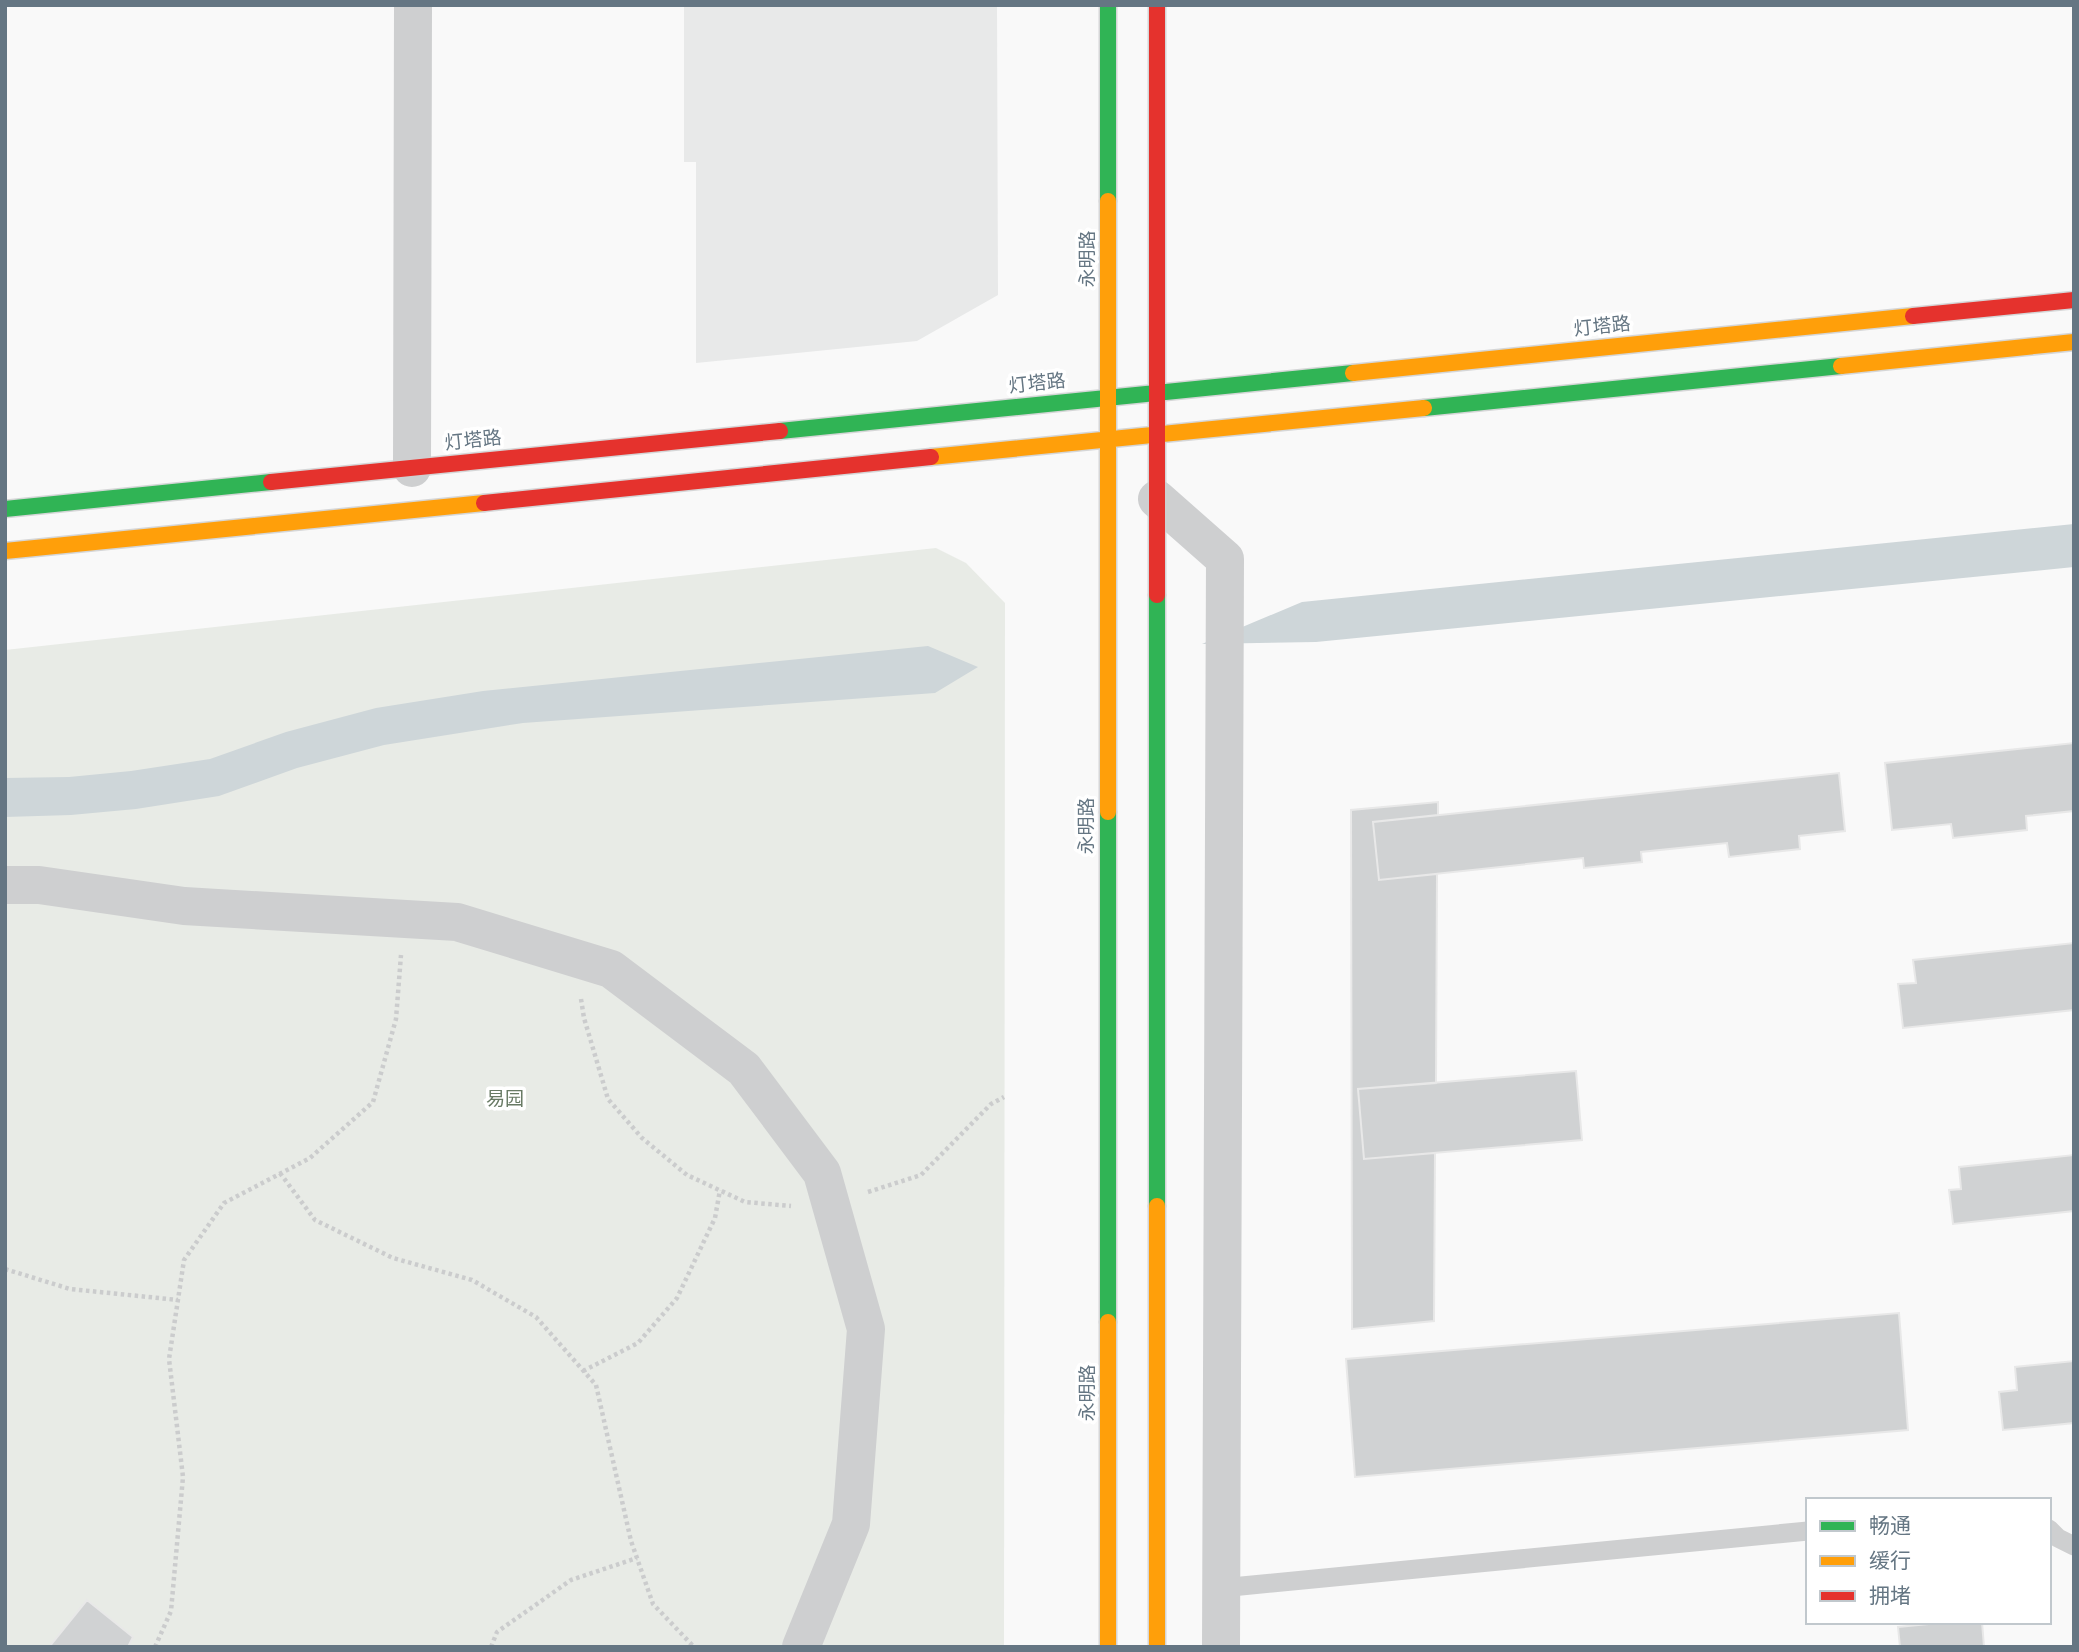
<svg xmlns="http://www.w3.org/2000/svg" width="2079" height="1652" viewBox="0 0 2079 1652" font-family="Rubik,'Noto Sans SC',sans-serif">
<style>
.built{fill:#e8e9e9}
.green{fill:#e8ebe6}
.water{fill:#ced6d9}
.building{fill:#d0d2d3;stroke:#e8e8e8;stroke-width:2}
.lines{fill:none;stroke-linecap:round;stroke-linejoin:round}
.fast-casing{stroke:#d5d6d7;stroke-width:19}
.slow-casing{stroke:#d5d6d7;stroke-width:19}
.jam-casing{stroke:#d5d6d7;stroke-width:19}
.path{stroke:#cbcccd;stroke-width:4.5;stroke-dasharray:3.5 3.5;stroke-linecap:butt}
.lane{stroke:#cecfd0;stroke-width:19}
.street{stroke:#cecfd0;stroke-width:38}
.fast{stroke:#30b455;stroke-width:16}
.slow{stroke:#ff9f0a;stroke-width:16}
.jam{stroke:#e5322d;stroke-width:16}
.labels{text-anchor:middle;dominant-baseline:central;stroke-width:7;stroke-linejoin:round;paint-order:stroke}
.street-label{font-size:19px;fill:#657683;stroke:#fff}
.park-label{font-size:19px;fill:#687a64;stroke:#fff}
</style>
<rect width="100%" height="100%" fill="#f9f9f9"/>
<path class="built" d="M684 5H997L998 295 917 341 696 363V162H684Z"/>
<path class="green" d="M936 548 966 563 1005 603 1004 1647H5V650Z"/>
<path class="water" d="M2074 524V567L1316 642 1202 644 1302 602Z
M928 646 978 667 935 693 523 723 384 745 297 768 219 796 136 809 71 815 5 817V778L69 777 131 771 210 759 286 732 376 708 483 691Z"/>
<path class="building" d="M2074 743V811L2026 816 2027 830 1953 838 1951 824 1892 830 1885 763Z
M1839 773 1845 831 1799 836 1800 849 1729 857 1727 843 1641 852 1642 862 1584 868 1583 858 1379 880 1373 822Z
M1438 802V815L1373 822 1379 880 1437 874 1436 1083 1358 1089 1364 1159 1435 1153 1434 1321 1352 1329 1351 810Z
M2074 943V1010L1903 1028 1898 984 1916 983 1913 960Z
M1576 1071 1582 1140 1364 1159 1358 1089Z
M2074 1155V1211L1953 1224 1949 1190 1961 1189 1959 1167Z
M1899 1313 1908 1430 1355 1477 1346 1359Z
M2074 1361V1423L2003 1430 1999 1392 2017 1390 2015 1367Z
M87 1600 133 1637 128 1647H49Z
M1949 1622H1982L1984 1647H1900L1898 1627Z"/>
<g class="lines">
<g class="fast-casing">
<path id="fast" d="M1108 5V201
M1424 408 1841 366
M780 431 1353 373
M5 509 271 482
M1157 595V1206
M1108 812V1322"/>
</g>
<g class="slow-casing">
<path id="slow" d="M1108 201V812
M1841 366 2074 342
M1353 373 1913 316
M931 457 1424 408
M5 551 484 503
M1157 1206V1647
M1108 1322V1647"/>
</g>
<g class="jam-casing">
<path id="jam" d="M1157 5V595
M1913 316 2074 300
M271 482 780 431
M484 503 931 457"/>
</g>
<path class="path" d="M581 999 584 1018 608 1099 642 1138 687 1175 745 1202 791 1206
M280 1173 315 1220 393 1258 472 1280 536 1317 596 1385 631 1541 653 1604 694 1647
M868 1192 921 1175 991 1104 1004 1097
M5 1269 70 1289 178 1300
M583 1371 638 1343 677 1298 715 1218 720 1190
M155 1647 171 1611 183 1477 169 1359 184 1260 224 1203 310 1158 373 1102 396 1019 401 955
M491 1647 497 1632 571 1580 637 1558"/>
<path class="lane" d="M2049 1529 2058 1538 2074 1546
M1221 1588 1808 1531"/>
<path class="street" d="M412 468 413 5
M1157 499 1225 559 1221 1647
M5 885H39L184 906 457 922 611 969 744 1069 822 1173 866 1329 851 1524 801 1647"/>
<use href="#fast" class="fast"/>
<use href="#slow" class="slow"/>
<use href="#jam" class="jam"/>
</g>
<g class="labels">
<g class="street-label">
<text transform="translate(1087 259) rotate(-90)">永明路</text>
<text transform="translate(1602 326) rotate(-6)">灯塔路</text>
<text transform="translate(1037 383) rotate(-6)">灯塔路</text>
<text transform="translate(473 440) rotate(-6)">灯塔路</text>
<text transform="translate(1086 826) rotate(-90)">永明路</text>
<text transform="translate(1087 1393) rotate(-90)">永明路</text>
</g>
<g class="park-label">
<text x="505" y="1098">易园</text>
</g>
</g>
<rect width="2079" height="1652" fill="none" stroke="#657683" stroke-width="14"/>
<rect x="1806" y="1498" width="245" height="126" fill="#ffffff" stroke="#c1c8cd" stroke-width="2"/>
<rect x="1820" y="1521" width="35" height="10" fill="#30b455" stroke="#c1c8cd" stroke-width="2"/>
<text x="1869" y="1533" font-size="21" fill="#657683">畅通</text>
<rect x="1820" y="1556" width="35" height="10" fill="#ff9f0a" stroke="#c1c8cd" stroke-width="2"/>
<text x="1869" y="1568" font-size="21" fill="#657683">缓行</text>
<rect x="1820" y="1591" width="35" height="10" fill="#e5322d" stroke="#c1c8cd" stroke-width="2"/>
<text x="1869" y="1603" font-size="21" fill="#657683">拥堵</text>
</svg>
